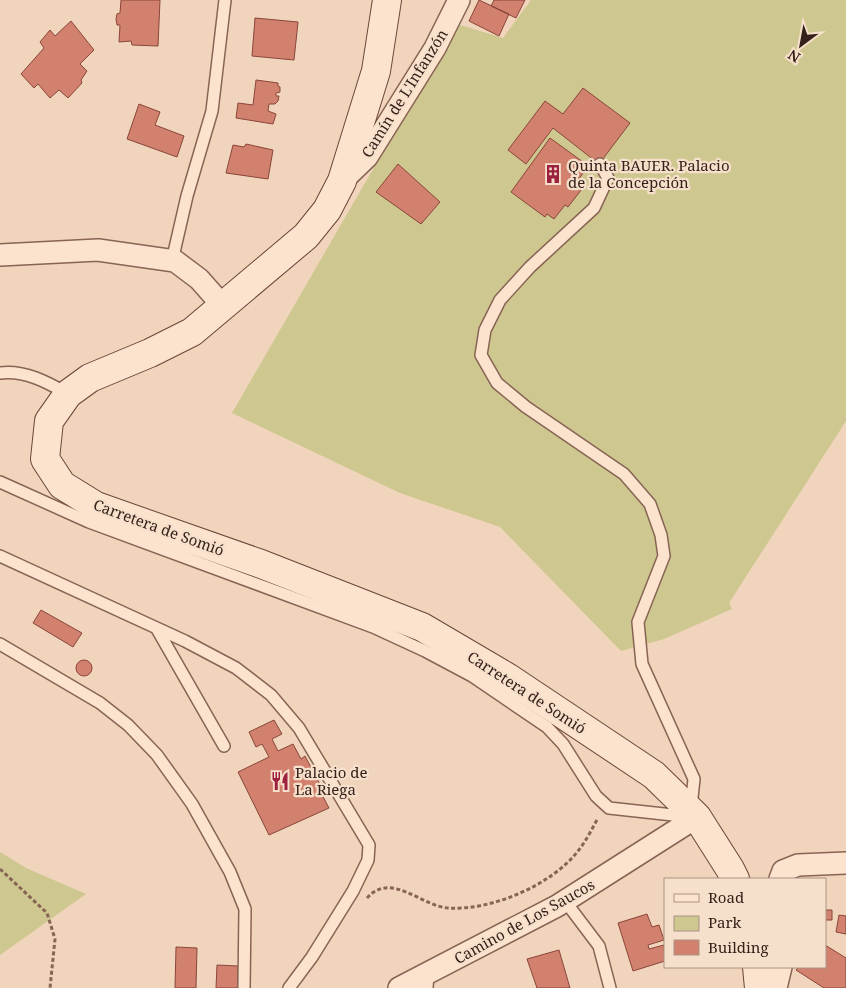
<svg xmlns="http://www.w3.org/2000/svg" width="846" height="988" viewBox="0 0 846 988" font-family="'Noto Serif',serif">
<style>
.green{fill:#cec78f}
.building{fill:#d1816e;stroke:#894639}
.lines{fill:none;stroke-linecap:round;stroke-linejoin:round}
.lane-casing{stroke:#886454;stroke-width:14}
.street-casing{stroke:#886454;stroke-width:24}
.secondary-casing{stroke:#6a4538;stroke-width:30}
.path{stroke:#886454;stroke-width:3;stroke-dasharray:4 2.5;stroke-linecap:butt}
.lane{stroke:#fbe3ce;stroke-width:11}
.street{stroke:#fbe3ce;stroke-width:21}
.secondary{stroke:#fbe3ce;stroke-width:28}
.labels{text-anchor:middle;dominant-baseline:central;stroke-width:4.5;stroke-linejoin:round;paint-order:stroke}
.street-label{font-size:15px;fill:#36211a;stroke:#f7e0cb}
.poi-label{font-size:15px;fill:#36211a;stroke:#f7e0cb;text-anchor:start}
</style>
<rect width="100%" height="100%" fill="#f0d4bb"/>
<path class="green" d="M531 0H846V421L729 603 732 609 664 639 621 651 500 527 400 493 232 413 457 24 503 38Z
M0 852 26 868 86 894 0 955Z"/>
<path class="building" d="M121 0H160L158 46 132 45 131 41 119 42 120 25H117L116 19 117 14 120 13Z
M479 0 509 14 499 36 469 21Z
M494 0H525L516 18 491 6Z
M255 18 298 22 294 60 252 56Z
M71 21 94 50 80 64 87 71 81 80 82 83 68 98 59 90 50 98 38 84 34 88 21 74 44 48 40 42 50 30 55 36Z
M256 80 278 83V86L280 87V92L276 93V96H279L278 101 275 104H269L268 111 276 114 273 124 236 118 238 103 253 105Z
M583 88 630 123 599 164 553 128 526 164 508 150 545 101 563 114Z
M139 104 160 112 155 125 184 136 177 157 127 139Z
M550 138 583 162 581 165 586 169 578 180 585 185 568 207 565 205 554 219 547 214 545 217 511 192Z
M246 144 273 150 268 179 226 173 233 145 244 147Z
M398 164 440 202 421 224 376 192Z
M41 610 82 633 73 647 33 623Z
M76 668a8 8 0 1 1 16 0a8 8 0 1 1-16 0Z
M274 720 282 734 272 739 278 751 293 744 301 759 305 756 323 790 320 791 329 808 269 835 238 772 269 757 262 744 256 747 249 732Z
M825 910H832V920H825Z
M647 914 652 927 659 925 664 940 648 945 649 949 664 945 665 961 633 971 618 923Z
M839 915 846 916V934L836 932Z
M825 945 846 958V988H824L796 970 799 967H825Z
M176 947 197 948 196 988H175Z
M559 950 570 988H537L527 959Z
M217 965 238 966V988H216Z"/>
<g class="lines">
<g class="lane-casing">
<path id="lane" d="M600 164 608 178 594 208 530 267 500 300 485 330 481 355 497 383 526 407 624 474 650 504 661 535 664 556 638 622 642 664 694 779 691 807
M172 261 187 196 212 111 225 0
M0 373C25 370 47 382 68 394
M0 482 89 522 373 627 425 651 472 676 547 727 563 744 596 796 609 808 673 815 686 824
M0 556 185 641 236 668 271 695 299 728 369 845 368 860 353 891 312 957 289 988
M157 629 224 746
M0 644 100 703 128 725 157 755 192 804 230 872 245 909 244 988
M565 901 599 946 610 988
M427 988 428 973"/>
</g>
<g class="street-casing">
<path id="street" d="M342 181 367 157 435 48 459 0
M0 255 98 250 175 261 199 279 223 306
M780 879 783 871 798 865 846 863
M399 988 557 906 697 817
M776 988 781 967"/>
</g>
<g class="secondary-casing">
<path id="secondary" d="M387 0 376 71 342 181 327 210 306 236 192 332 150 353 90 378 68 394 49 421 45 459 62 485 96 506 261 564 422 627 507 677 654 775 697 817 730 869 735 879
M757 967 759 988"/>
</g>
<path class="path" d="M0 869 47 913 55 939 50 988
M367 898C391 871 421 906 448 908 491 911 552 885 578 851 586 841 592 829 598 818"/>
<use href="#lane" class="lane"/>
<use href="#street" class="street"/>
<use href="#secondary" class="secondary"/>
</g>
<defs>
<g id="building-bare" transform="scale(1.5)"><path d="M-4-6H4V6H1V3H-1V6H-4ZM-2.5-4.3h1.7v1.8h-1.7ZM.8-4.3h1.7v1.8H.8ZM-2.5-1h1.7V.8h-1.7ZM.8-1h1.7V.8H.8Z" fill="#9b213e" stroke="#f7e0cb" stroke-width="2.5" paint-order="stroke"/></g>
<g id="restaurant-bare" transform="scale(1.5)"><path d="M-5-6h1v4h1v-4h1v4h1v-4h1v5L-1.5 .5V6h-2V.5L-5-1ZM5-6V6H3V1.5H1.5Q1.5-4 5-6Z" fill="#9b213e" stroke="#f7e0cb" stroke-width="2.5" paint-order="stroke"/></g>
</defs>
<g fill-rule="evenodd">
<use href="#building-bare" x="553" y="174"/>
<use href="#restaurant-bare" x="280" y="781"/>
</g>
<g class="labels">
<g class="street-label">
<text transform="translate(404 93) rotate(-58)">Camín de L'Infanzón</text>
<text transform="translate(159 527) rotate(20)">Carretera de Somió</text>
<text transform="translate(527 692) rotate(33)">Carretera de Somió</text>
<text transform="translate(524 921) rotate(-29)">Camino de Los Saucos</text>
</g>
<g class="poi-label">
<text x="568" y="165">Quinta BAUER. Palacio<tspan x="568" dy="17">de la Concepción</tspan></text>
<text x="295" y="772">Palacio de<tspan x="295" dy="17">La Riega</tspan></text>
</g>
</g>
<rect x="664" y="878" width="162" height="90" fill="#f7e0cb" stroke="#aa9484"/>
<rect x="674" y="894" width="25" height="8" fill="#fbe3ce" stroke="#aa9484"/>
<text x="708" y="903" font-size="15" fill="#36211a">Road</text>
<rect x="674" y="916" width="25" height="15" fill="#cec78f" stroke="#aa9484"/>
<text x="708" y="928" font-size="15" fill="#36211a">Park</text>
<rect x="674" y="940" width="25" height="15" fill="#d1816e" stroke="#aa9484"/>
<text x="708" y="953" font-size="15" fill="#36211a">Building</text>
<g transform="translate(801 45) rotate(212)" stroke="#f7e0cb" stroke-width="4" paint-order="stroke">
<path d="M0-4L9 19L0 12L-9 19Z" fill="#36211a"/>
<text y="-8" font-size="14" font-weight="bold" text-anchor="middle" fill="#36211a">N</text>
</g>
</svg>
